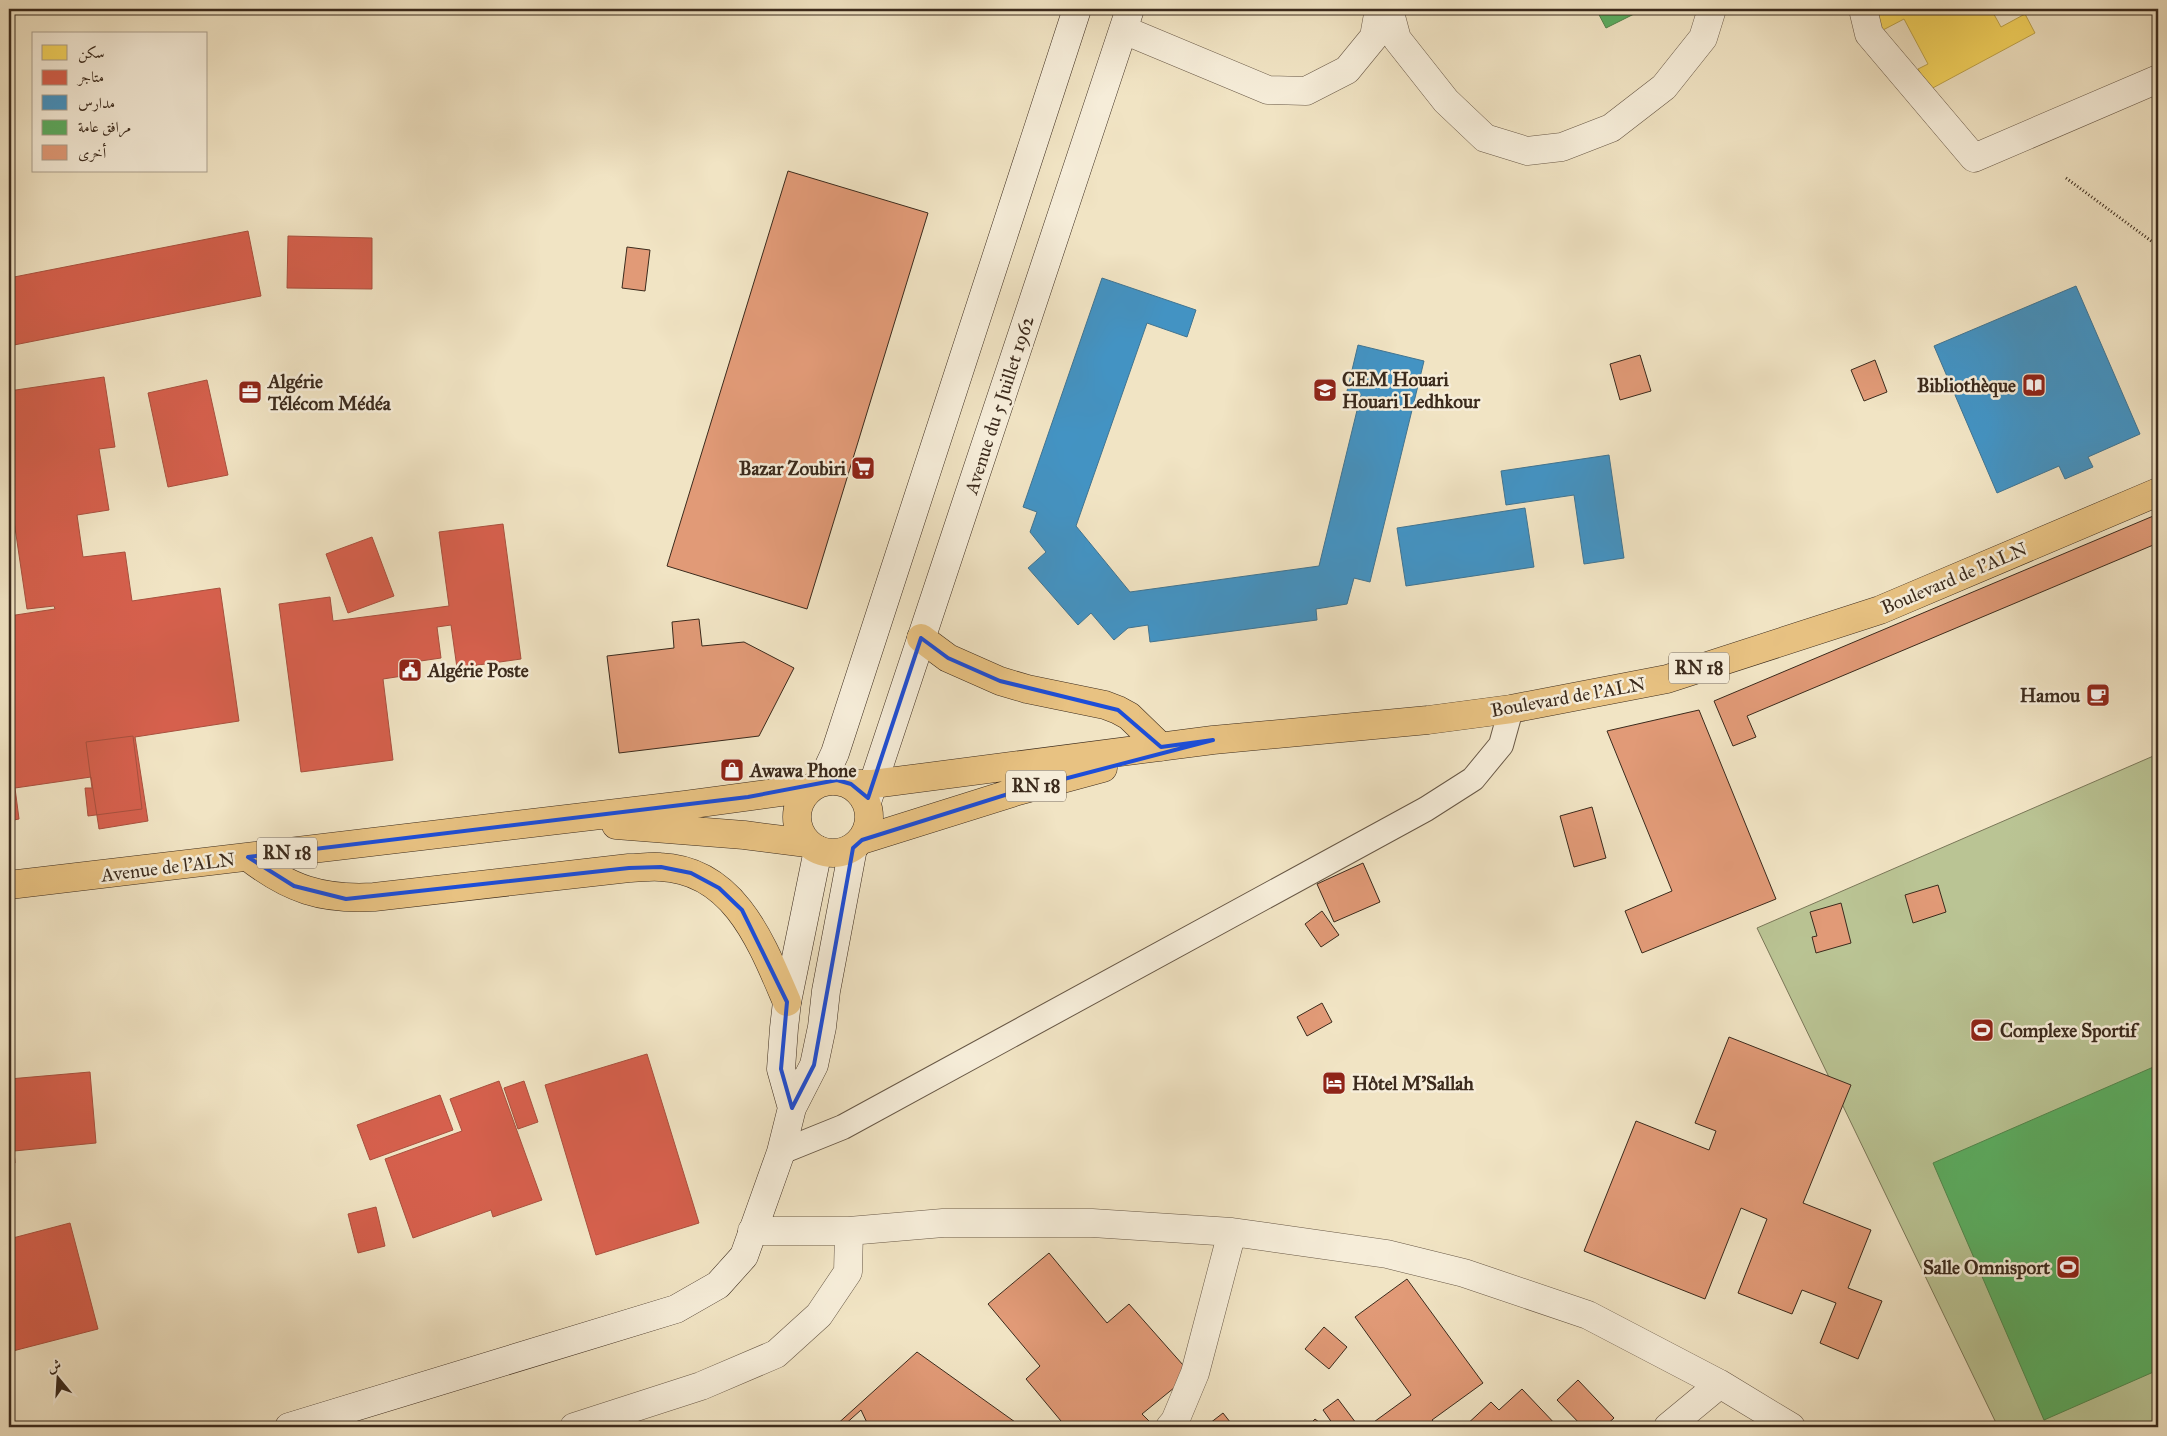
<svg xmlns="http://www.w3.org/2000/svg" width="2167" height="1436" viewBox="0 0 2167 1436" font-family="'IM FELL Great Primer',Amiri,serif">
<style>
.green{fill:#bac494;stroke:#7a7758}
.homes{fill:#f6d55c;stroke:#bea249}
.shops{fill:#d6604d;stroke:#a8503e}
.schools{fill:#4393c3;stroke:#417491}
.public{fill:#5aae61;stroke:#51864c}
.building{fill:#e19a77;stroke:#3b2a1c}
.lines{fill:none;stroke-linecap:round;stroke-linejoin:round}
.lane-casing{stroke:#685846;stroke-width:26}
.street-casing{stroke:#685846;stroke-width:29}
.secondary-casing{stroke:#3b2a1c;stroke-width:29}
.primary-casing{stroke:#3b2a1c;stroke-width:29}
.path{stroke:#3b2a1c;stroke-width:3;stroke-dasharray:1 2.5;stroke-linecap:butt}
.lane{stroke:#f6edd9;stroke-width:24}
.street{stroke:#f6edd9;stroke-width:28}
.secondary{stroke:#f6edd9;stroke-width:28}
.primary{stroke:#e8c282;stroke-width:28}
.marked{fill:none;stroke:#1d4ed8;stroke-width:4;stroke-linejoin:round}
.labels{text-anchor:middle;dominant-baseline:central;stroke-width:5;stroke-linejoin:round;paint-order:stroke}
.shield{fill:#f6edd9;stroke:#736455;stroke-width:1}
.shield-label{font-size:18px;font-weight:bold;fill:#3b2a1c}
.poi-label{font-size:19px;font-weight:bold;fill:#3b2a1c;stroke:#f6edd9;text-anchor:start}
.street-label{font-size:19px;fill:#3b2a1c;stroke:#f6edd9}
</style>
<rect width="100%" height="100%" fill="#f1e4c4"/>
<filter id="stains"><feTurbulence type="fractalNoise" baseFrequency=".004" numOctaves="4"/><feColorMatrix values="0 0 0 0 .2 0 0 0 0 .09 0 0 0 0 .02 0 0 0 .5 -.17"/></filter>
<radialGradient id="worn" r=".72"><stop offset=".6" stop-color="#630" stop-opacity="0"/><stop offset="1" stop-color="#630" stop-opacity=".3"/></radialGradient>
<path class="green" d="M2158 754V1427H1998L1757 928Z"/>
<path class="homes" d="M1871 9H1991L2001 27 2025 14 2035 33 1929 90 1918 69 1928 64 1904 19 1883 30Z"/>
<path class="shops" d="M248 231 261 296 9 346V278Z
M288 236 372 238V289L287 288Z
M104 377 115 447 99 449 109 510 77 515 83 557 125 552 132 601 220 588 239 721 135 737 148 821 99 829 91 777 15 788 19 819 9 821V616L55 609 54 606 27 609 9 487V391Z
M207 380 228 475 168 487 148 393Z
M503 524 521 659 457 668 451 625 437 627 441 658 407 663 409 675 383 679 393 760 301 772 279 604 330 597 333 621 449 606 439 532Z
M372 537 394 596 348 613 326 554Z
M133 736 142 809 88 816 85 788H92L86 742Z
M647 1054 699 1223 596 1255 545 1085Z
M90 1072 96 1143 14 1151 15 1163 9 1164V1079Z
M499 1081 542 1200 493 1217 491 1210 413 1238 385 1159 462 1131 450 1099Z
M524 1081 538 1122 518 1129 504 1088Z
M440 1095 453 1130 370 1160 357 1125Z
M376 1207 385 1246 358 1253 348 1214Z
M70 1223 98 1329 9 1352V1239Z"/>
<path class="schools" d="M1102 278 1196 310 1187 337 1147 323 1076 526 1130 592 1319 566 1361 394 1347 391 1358 345 1424 361 1370 582 1354 578 1347 604 1316 609 1317 620 1150 642 1148 625 1128 628 1114 640 1091 613 1078 625 1028 568 1046 552 1030 532 1037 512 1023 507Z
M2076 286 2140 434 2088 457 2093 467 2065 479 2059 466 1997 493 1934 346Z
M1609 455 1624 558 1584 564 1574 495 1506 505 1501 471Z
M1525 508 1534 567 1406 586 1397 528Z"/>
<path class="public" d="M1596 9H1644L1606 28Z
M2158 1065V1370L2044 1420 1933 1163Z"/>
<path class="building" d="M788 171 928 213 807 609 667 566Z
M627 247 650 250 645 291 622 288Z
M1640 355 1651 391 1620 400 1610 364Z
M1875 360 1887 392 1864 401 1851 370Z
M2158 514V543L1747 716 1756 737 1733 746 1714 701Z
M699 619 702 646 744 642 794 668 759 736 619 753 607 656 674 648 672 622Z
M1699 710 1776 899 1642 953 1625 911 1672 891 1607 731Z
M1592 807 1606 858 1574 867 1560 816Z
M1363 863 1380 902 1334 922 1317 884Z
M1938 885 1946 912 1913 923 1905 895Z
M1841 903 1851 943 1816 953 1812 937 1817 936 1810 912Z
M1322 911 1339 935 1321 947 1305 924Z
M1322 1003 1332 1022 1307 1036 1297 1017Z
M1729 1037 1851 1085 1803 1203 1871 1230 1848 1288 1882 1301 1858 1359 1820 1343 1836 1303 1802 1290 1792 1314 1738 1293 1767 1219 1741 1208 1705 1299 1584 1251 1636 1121 1709 1150 1716 1131 1695 1123Z
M1049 1253 1107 1323 1129 1304 1191 1374 1142 1414 1150 1422 1143 1427H1066L1026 1379 1040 1366 988 1304Z
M1407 1279 1483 1383 1432 1420 1438 1427H1367L1411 1395 1355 1317Z
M1324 1327 1347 1347 1329 1369 1305 1349Z
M917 1352 1022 1427H869L861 1410 842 1427H834Z
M1578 1380 1614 1418 1604 1427H1583L1557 1400Z
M1522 1389 1558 1427H1464L1491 1402 1499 1410Z
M1338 1399 1359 1427H1335L1323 1410Z
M1223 1413 1234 1427H1205Z
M1315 1419 1325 1427H1307Z"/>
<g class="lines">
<g class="lane-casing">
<path id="lane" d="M781 1152 843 1127 1426 809 1473 779 1501 745 1511 709"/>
</g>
<g class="street-casing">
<path id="street" d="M1389 9 1397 39 1446 101 1485 138 1527 151 1562 147 1611 128 1664 87 1703 38 1712 9
M1863 9 1869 34 1974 158 2158 79
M1124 30 1268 90 1306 91 1347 70 1374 37 1379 9
M752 1231H849L943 1223H1092L1232 1232 1387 1254 1464 1273 1588 1315 1720 1384 1791 1427
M574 1427 701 1386 776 1354 819 1315 848 1272 849 1231
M1170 1427 1175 1421 1195 1373 1232 1232
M1668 1427 1720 1384"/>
</g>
<g class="secondary-casing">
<path id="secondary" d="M822 781 835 753 1077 9
M867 802 1130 9
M792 1108 781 1069 784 1028 787 1002 818 850
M289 1427 676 1309 718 1285 744 1256 781 1152 792 1108 814 1065 822 1027 826 991 853 848"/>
</g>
<g class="primary-casing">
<path id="primary" d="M921 638 948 658 1000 681 1027 689 1105 705 1118 710 1129 716 1161 747
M797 817a36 36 0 1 1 72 0a36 36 0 1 1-72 0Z
M851 784H873L1213 740 1428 720 1511 709 1667 679 1880 610 2158 492
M616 825 744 835 807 843
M862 840 1018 791 1103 768
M248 857C289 889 322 900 374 897L629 868C639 868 650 866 660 867 735 870 762 944 787 1002
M9 885 685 805 811 788"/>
</g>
<path class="path" d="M2066 178 2158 246"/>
<use href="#lane" class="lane"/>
<use href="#street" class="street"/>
<use href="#secondary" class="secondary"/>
<use href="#primary" class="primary"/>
</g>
<path class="marked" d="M921 638 948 658 1000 681 1118 710 1161 747 1213 740 1018 791 862 840 853 848 814 1065 792 1108 781 1069 787 1002 742 910 719 888 691 873 661 867 629 868 346 899 294 886 248 857 748 797 837 780 851 784 868 798Z"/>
<defs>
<g id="library-square" transform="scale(1.25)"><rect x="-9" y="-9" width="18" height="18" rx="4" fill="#8f2418" stroke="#f6edd9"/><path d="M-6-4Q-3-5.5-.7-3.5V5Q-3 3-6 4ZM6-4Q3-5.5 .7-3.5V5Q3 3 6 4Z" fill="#fff"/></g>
<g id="school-square" transform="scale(1.25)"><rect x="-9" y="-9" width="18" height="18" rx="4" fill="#8f2418" stroke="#f6edd9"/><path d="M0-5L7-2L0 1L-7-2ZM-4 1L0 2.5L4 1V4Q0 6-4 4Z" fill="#fff"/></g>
<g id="office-square" transform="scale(1.25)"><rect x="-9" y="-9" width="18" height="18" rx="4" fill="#8f2418" stroke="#f6edd9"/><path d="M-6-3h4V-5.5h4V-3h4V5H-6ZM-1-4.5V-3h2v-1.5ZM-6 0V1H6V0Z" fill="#fff"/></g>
<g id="supermarket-square" transform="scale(1.25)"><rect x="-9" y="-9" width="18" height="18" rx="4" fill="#8f2418" stroke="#f6edd9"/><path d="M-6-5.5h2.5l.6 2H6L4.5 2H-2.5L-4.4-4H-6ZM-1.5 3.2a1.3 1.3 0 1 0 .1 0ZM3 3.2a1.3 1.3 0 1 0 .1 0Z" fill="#fff"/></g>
<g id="civic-square" transform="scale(1.25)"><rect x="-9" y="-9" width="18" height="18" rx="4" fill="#8f2418" stroke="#f6edd9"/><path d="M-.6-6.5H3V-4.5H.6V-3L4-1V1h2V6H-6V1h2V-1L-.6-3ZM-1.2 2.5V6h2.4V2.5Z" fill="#fff"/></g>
<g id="cafe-square" transform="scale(1.25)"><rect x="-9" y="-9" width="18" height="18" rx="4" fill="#8f2418" stroke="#f6edd9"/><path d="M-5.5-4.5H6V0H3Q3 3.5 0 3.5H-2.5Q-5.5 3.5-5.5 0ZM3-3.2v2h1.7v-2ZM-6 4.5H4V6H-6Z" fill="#fff"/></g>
<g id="shop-square" transform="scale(1.25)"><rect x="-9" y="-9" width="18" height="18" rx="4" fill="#8f2418" stroke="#f6edd9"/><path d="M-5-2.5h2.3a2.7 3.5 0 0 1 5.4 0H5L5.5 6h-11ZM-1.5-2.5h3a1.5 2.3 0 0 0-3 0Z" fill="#fff"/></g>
<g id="stadium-square" transform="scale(1.25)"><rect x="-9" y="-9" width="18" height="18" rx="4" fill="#8f2418" stroke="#f6edd9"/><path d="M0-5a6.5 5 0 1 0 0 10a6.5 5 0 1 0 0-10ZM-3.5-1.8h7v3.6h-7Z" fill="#fff"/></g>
<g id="hotel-square" transform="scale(1.25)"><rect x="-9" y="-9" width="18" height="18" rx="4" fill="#8f2418" stroke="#f6edd9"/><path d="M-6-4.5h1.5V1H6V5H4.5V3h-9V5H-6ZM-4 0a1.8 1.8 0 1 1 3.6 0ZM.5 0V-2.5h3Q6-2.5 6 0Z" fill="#fff"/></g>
</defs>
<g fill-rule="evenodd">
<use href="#library-square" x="2034" y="385"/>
<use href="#school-square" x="1325" y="390"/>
<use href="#office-square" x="250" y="392"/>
<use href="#supermarket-square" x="863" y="468"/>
<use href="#civic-square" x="410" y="670"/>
<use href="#cafe-square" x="2098" y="695"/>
<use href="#shop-square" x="732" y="770"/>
<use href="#stadium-square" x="1982" y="1030"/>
<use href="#hotel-square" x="1334" y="1083"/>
<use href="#stadium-square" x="2068" y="1267"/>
</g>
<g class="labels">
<g class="shield">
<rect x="1669" y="652.5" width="60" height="31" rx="4"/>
<rect x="1006" y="770.5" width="60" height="31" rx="4"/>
<rect x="257" y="837.5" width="60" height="31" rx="4"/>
</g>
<g class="shield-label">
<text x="1699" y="668">RN 18</text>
<text x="1036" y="786">RN 18</text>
<text x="287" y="853">RN 18</text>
</g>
<g class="poi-label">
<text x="1342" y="379">CEM Houari<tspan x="1342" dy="22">Houari Ledhkour</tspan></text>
<text x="268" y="381">Algérie<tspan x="268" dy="22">Télécom Médéa</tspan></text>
<text x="2016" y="385" text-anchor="end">Bibliothèque</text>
<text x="846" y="468" text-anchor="end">Bazar Zoubiri</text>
<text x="428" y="670">Algérie Poste</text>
<text x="2080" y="695" text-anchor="end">Hamou</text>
<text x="750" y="770">Awawa Phone</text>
<text x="2000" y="1030">Complexe Sportif</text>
<text x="1352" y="1083">Hôtel M'Sallah</text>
<text x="2050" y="1267" text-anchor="end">Salle Omnisport</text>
</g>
<g class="street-label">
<text transform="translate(999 405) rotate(-72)">Avenue du 5 Juillet 1962</text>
<text transform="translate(1954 578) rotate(-23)">Boulevard de l'ALN</text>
<text transform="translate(1568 697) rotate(-10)">Boulevard de l'ALN</text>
<text transform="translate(168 867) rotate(-7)">Avenue de l'ALN</text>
</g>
</g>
<rect width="2167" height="1436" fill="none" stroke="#f1e4c4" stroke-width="30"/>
<rect x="10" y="10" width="2147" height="1416" fill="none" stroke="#3b2a1c" stroke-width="2.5"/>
<rect x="15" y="15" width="2137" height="1406" fill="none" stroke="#3b2a1c"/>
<rect x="32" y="32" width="175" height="140" fill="#f6edd9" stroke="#ab9f8d"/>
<rect x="42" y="45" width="25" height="15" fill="#f6d55c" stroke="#ab9f8d"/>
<text x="78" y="58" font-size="15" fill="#3b2a1c">سكن</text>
<rect x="42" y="70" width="25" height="15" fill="#d6604d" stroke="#ab9f8d"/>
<text x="78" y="82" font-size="15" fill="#3b2a1c">متاجر</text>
<rect x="42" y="95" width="25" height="15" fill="#4393c3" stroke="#ab9f8d"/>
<text x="78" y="108" font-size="15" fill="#3b2a1c">مدارس</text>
<rect x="42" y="120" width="25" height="15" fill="#5aae61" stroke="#ab9f8d"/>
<text x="78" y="132" font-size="15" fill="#3b2a1c">مرافق عامة</text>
<rect x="42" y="145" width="25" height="15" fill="#e19a77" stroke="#ab9f8d"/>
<text x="78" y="158" font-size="15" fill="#3b2a1c">أخرى</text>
<g transform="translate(58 1378) rotate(342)" stroke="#f6edd9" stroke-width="4" paint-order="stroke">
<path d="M0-4L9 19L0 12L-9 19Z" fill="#3b2a1c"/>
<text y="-8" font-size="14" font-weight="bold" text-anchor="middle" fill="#3b2a1c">ش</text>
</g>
<rect width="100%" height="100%" filter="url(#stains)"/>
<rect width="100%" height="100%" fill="url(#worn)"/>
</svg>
